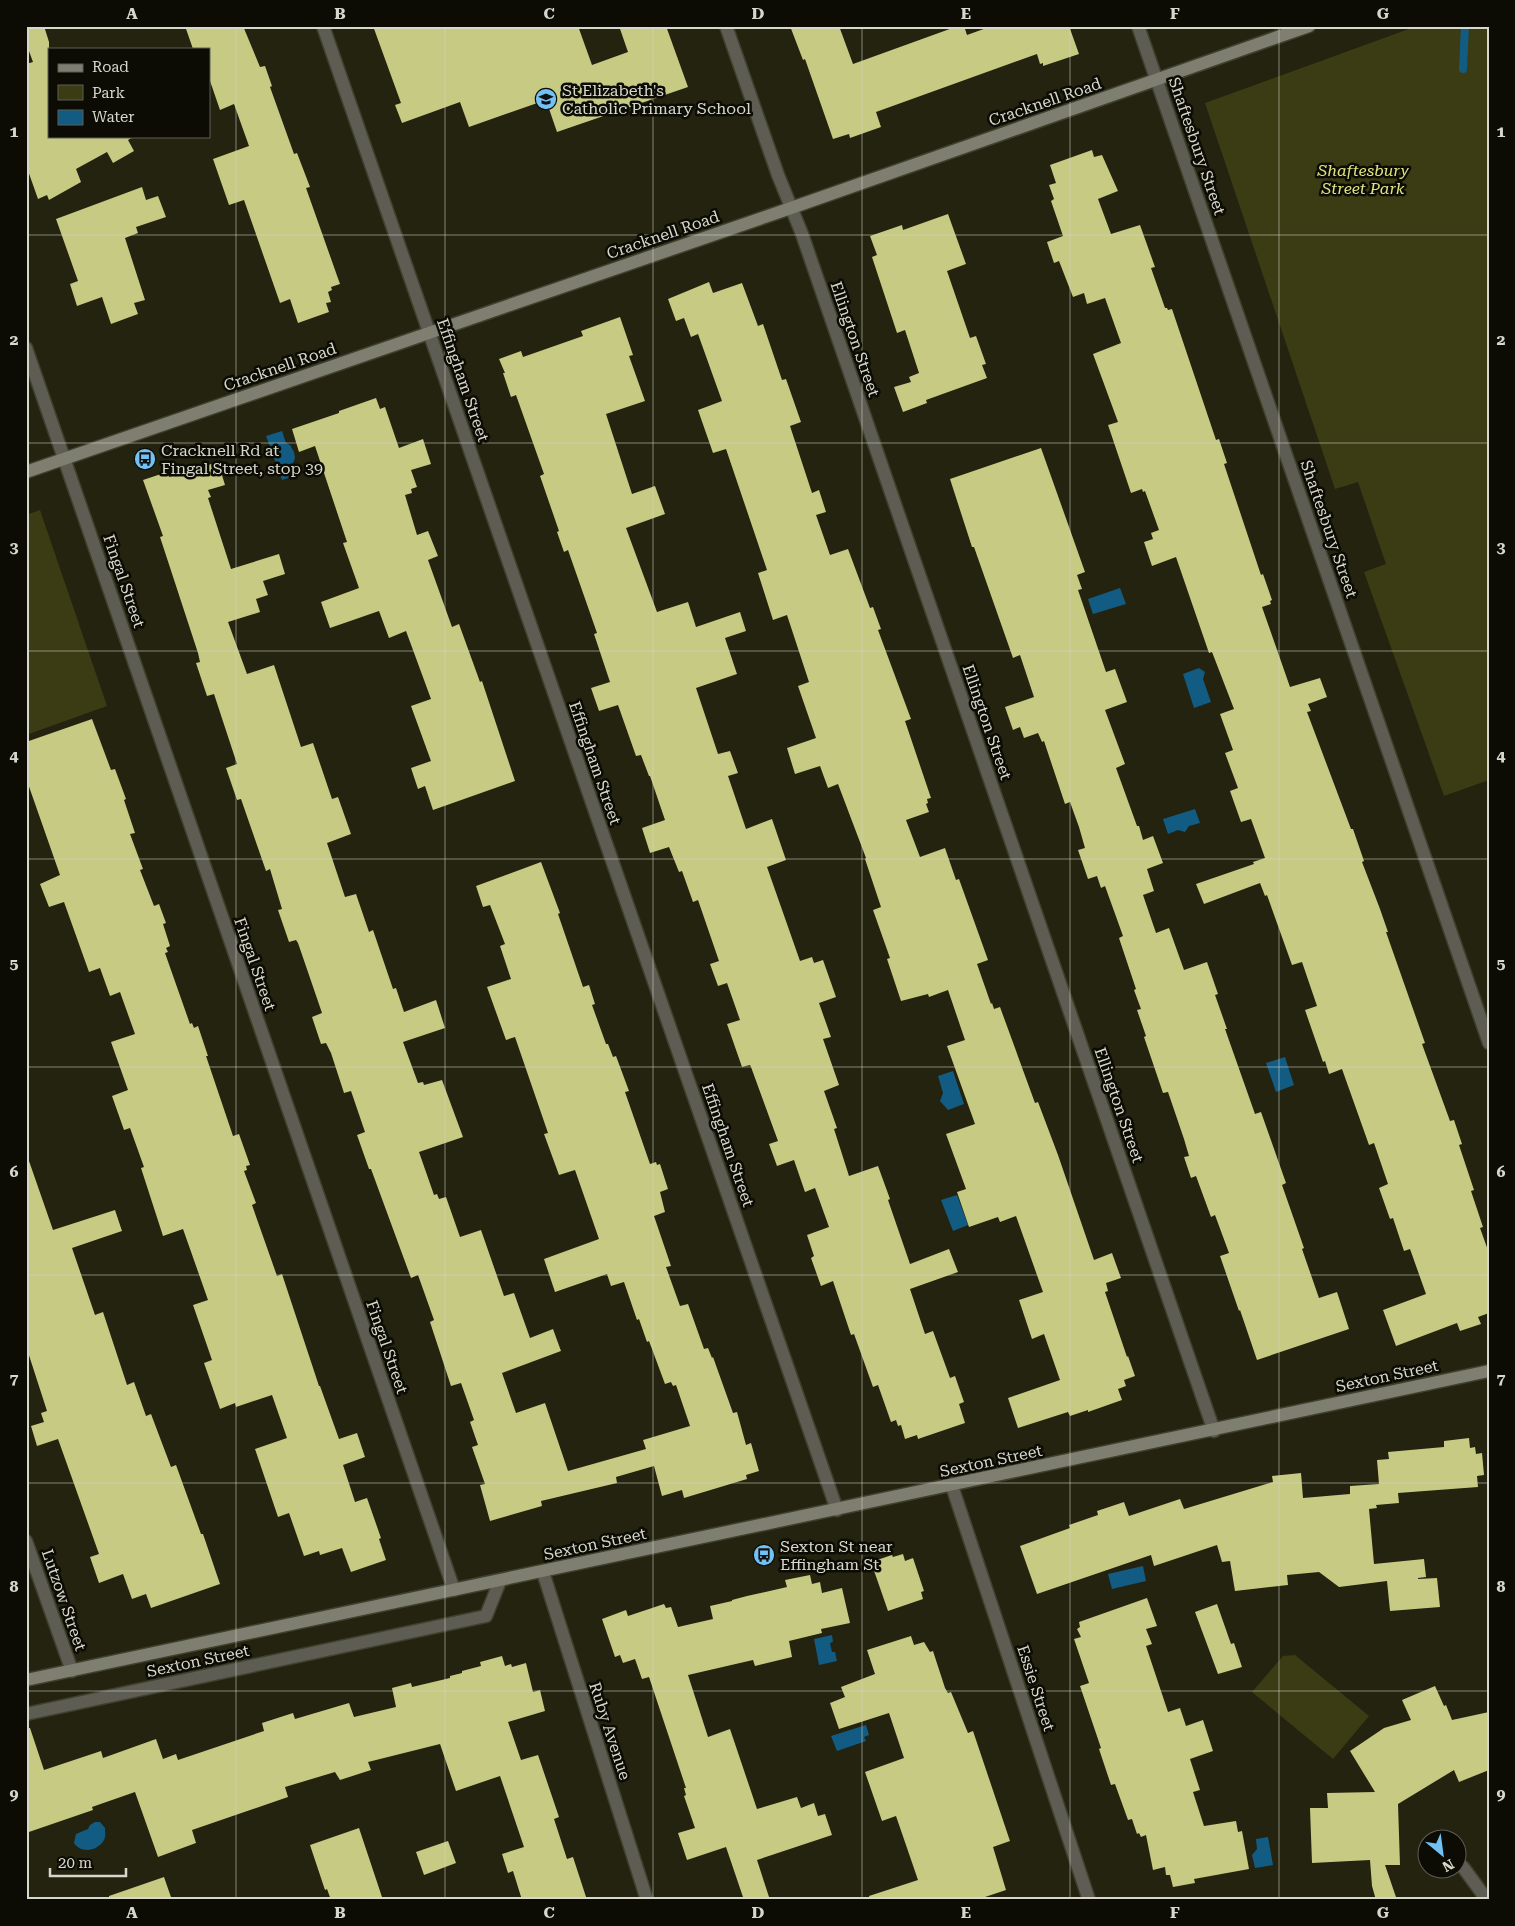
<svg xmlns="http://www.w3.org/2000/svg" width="1515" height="1926" viewBox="0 0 1515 1926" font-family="'Roboto Serif',serif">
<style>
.green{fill:#3b3c13}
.water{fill:#125c83}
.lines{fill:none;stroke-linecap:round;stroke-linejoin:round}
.stream{stroke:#125c83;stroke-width:8}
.building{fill:#c7ca83}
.street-casing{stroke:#40402e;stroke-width:15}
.secondary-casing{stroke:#40402e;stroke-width:15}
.street{stroke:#5d5d54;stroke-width:12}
.secondary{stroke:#7e7f70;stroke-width:12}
.grid{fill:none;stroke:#d7d8cc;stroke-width:1;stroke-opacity:0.55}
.labels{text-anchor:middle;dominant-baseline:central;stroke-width:5;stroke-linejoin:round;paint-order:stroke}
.poi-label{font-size:16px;fill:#d7d8cc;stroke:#0c0c05;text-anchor:start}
.street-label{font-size:16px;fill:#d7d8cc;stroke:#0c0c05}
.park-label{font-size:16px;font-style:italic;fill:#e1e581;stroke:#0c0c05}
.neatline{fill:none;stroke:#d7d8cc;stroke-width:2}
.grid-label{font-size:16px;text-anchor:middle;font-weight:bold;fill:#d7d8cc}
</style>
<rect width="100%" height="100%" fill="#232310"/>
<path class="green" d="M1417 26H1489V780L1444 796 1364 572 1386 564 1358 482 1335 489 1205 103Z
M40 510 107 706 26 735V515Z
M1295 1655 1369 1716 1333 1759 1252 1692 1283 1656Z"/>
<path class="water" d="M282 431 286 443 290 445 294 452 295 458 293 463 297 475 282 480 266 436Z
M1120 588 1126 604 1093 614 1088 599Z
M1199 668 1205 672 1203 679 1211 702 1194 708 1183 674Z
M1195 809 1200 823 1189 826 1185 832 1178 830 1168 834 1163 819Z
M1285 1057 1294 1085 1276 1092 1266 1063Z
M953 1071 964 1104 948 1110 940 1101 943 1093 938 1076Z
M957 1195 968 1225 953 1231 941 1200Z
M1143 1566 1146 1581 1112 1589 1108 1574Z
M832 1635 833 1642 830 1643 832 1652H835L837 1661 819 1665 814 1639Z
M866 1725 869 1735 864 1737 866 1741 837 1751 831 1736Z
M95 1822H100L105 1828C105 1832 106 1836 104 1840 98 1851 81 1854 74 1843L76 1834 88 1829 90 1825Z
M1268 1837 1273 1865 1255 1868 1252 1855 1257 1849 1256 1839Z"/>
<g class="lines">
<path class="stream" d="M1463 69 1465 26"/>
</g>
<path class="building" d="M26 26H44L49 42V136H135L128 140 134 151 113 163 107 152 76 169 81 182 49 200 47 195 38 199 26 165V64L33 62 26 43Z
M185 26H243L260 67 265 66 272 86 270 87 294 154 297 153 310 187 306 188 340 284 331 287 332 290 328 292 331 302 326 303 329 312 298 323 290 299 280 303 244 200 229 205 213 159 249 146 234 104 220 110 209 78V49H193Z
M373 26H578L592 65 628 52 619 26H666L688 87 557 132 546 100 469 127 460 102 402 123 395 105 401 103Z
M790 26H839L853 64 958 26H964L967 35 992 26H1069L1079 54 1043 66V63L1040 64 1037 54 876 112 881 127 850 138 849 134 833 139 805 59 803 60Z
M1092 150 1094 157 1102 155 1118 191 1098 199 1111 234 1140 225 1155 267 1151 268 1165 308H1167L1168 310 1172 309 1216 440 1219 439 1227 463 1224 464 1261 575 1263 574 1272 600 1270 601 1271 604 1262 607 1290 687 1320 678 1327 697 1308 704 1311 711 1307 712 1351 829H1353L1364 861 1362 862 1380 909 1388 932H1386L1425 1043 1422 1044 1450 1121 1454 1120 1462 1144 1459 1145 1474 1190 1471 1191 1483 1227 1480 1228 1489 1253V1313L1478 1317 1481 1324 1460 1331 1457 1323 1396 1346 1383 1310 1426 1294 1410 1249 1404 1251 1393 1218 1390 1219 1379 1188 1388 1184 1374 1143 1369 1145 1342 1069 1329 1074 1325 1061 1323 1062 1305 1010 1317 1006 1302 962 1292 965 1267 895 1265 896 1260 883 1204 904 1196 884 1254 864 1253 862 1265 858 1251 819 1241 822 1230 791 1238 788 1225 753 1233 750 1220 714 1234 709 1212 652 1209 653 1176 557 1152 566 1144 542 1153 539 1151 533 1159 530 1145 491 1143 492 1142 489 1131 493 1108 425 1118 422 1093 354 1121 343 1105 298 1087 304 1084 293 1073 297 1059 261 1054 263 1047 242 1063 236 1051 201 1054 199 1049 185 1056 183 1050 165Z
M142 187 146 200 158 196 166 217 136 227 138 233 125 238 145 300 134 303 138 314 111 324 102 297 77 306 70 284 78 281 56 219Z
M948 214 966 264 947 271 970 338 976 336 986 364 982 365 987 378 926 400 927 403 903 412 894 387 911 382 909 377 919 373 905 330 897 333 872 257 877 255 870 236 902 225 903 230Z
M709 282 713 293 742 283 758 326 763 324 782 380 786 379 801 422 790 426 812 493 819 490 826 512 816 515 830 555 848 549 870 608 873 607 881 629 878 630 911 719 905 721 931 798 927 799 928 803 926 804 929 812 906 820 920 857 945 848 956 880 959 879 988 960 977 964 991 1004 992 1003 994 1009 1000 1007 1035 1103 1038 1102 1058 1155 1094 1260 1112 1253 1121 1278 1106 1283 1108 1291 1105 1292 1127 1357 1128 1356 1135 1376 1124 1380 1126 1386 1118 1389 1122 1400 1088 1412V1410L1070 1416 1068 1412 1018 1428 1008 1398 1060 1380 1044 1334 1032 1339 1019 1300 1043 1292 1016 1216 1000 1222 998 1217 969 1227 957 1192 966 1189 946 1134 975 1124 947 1046 965 1040 948 990 929 997 928 994 901 1001 887 959 890 958 873 910 881 907 865 859 866 858 838 784 828 788 820 766 795 774 787 748 816 738 798 686 809 682 787 615 773 620 758 573 767 570 726 449 713 453 698 410 722 401 698 334 691 337 684 318 676 321 668 299Z
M620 317 633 355 629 356 645 401 606 414 632 494 655 486 665 514 626 528 657 612 688 602 696 627 740 612 746 631 725 638 737 674 696 688 718 754 730 751 738 773 728 776 746 829 772 819 786 860 767 867 800 961 812 957 814 963 823 960 836 997 819 1003 831 1037 823 1039 839 1085 824 1091 837 1128 834 1129 849 1176 878 1166 890 1199 888 1200 910 1264 949 1249 958 1272 910 1289 925 1334 933 1331 950 1378 955 1376 964 1402 959 1404 965 1423 918 1439 917 1435 905 1439 901 1425 898 1426 896 1420 891 1422 878 1385 873 1387 854 1334 851 1335 833 1281 821 1286 811 1258 814 1256 807 1235 829 1227 815 1188 805 1192 794 1160 777 1166 769 1144 778 1141 751 1067 750 1065 742 1067 727 1024 740 1020 727 983 718 986 710 964 719 961 698 900 693 902 682 871 679 872 669 847 650 853 642 828 665 820 650 776H649L641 755 636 756 618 705 599 711 591 688 610 682 594 634 597 633 568 550 564 552 557 532 559 531 540 476 544 474 516 395 511 397 503 373H505L499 359 521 351 523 357 583 336 581 331Z
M376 398 380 409 385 407 399 448 423 439 431 464 411 470 417 487 411 489 412 493 405 495 417 535 428 531 438 556 428 560 452 627 459 624 480 682 482 681 515 781 433 810 425 786 418 789 411 768 431 761 411 706 431 699 406 631 389 638 379 611 330 628 321 602 359 588 343 543 347 542 315 446 299 452 292 429 339 413V411Z
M1041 448 1085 572 1077 575 1082 589 1078 590 1106 672 1115 669 1127 702 1105 710 1125 764 1116 768 1137 826H1139L1143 840 1153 836 1163 863 1147 869 1154 891 1143 895 1156 933 1169 928 1184 970 1207 962 1218 994 1215 995 1227 1029H1225L1255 1114 1261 1112 1286 1183 1282 1185 1304 1248 1302 1249 1319 1298 1337 1292 1349 1329 1257 1360 1240 1310 1239 1311 1220 1256 1229 1253 1215 1215 1211 1217 1196 1176 1191 1178 1184 1157 1189 1156 1184 1139 1168 1092 1163 1093 1144 1037 1146 1036 1137 1010 1141 1009 1134 990 1136 989 1119 938 1123 936 1105 886 1101 888 1097 876 1088 879 1078 850 1085 848 1079 827 1070 802 1065 804 1044 741 1042 742 1038 733 1024 738 1020 727 1013 730 1005 707 1034 697 1020 655 1013 658 974 547H972L950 479Z
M218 462 225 485 208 490 211 497 208 498 231 569 279 554 285 574 263 581 268 595 256 599 260 612 228 622 247 674 274 665 301 747 313 743 332 799 338 797 351 834 327 843 345 897 356 894 369 932 373 930 393 989 396 988 404 1012 436 1000 445 1028 403 1042 418 1083 423 1082 424 1085 442 1080 463 1137 419 1152 434 1195 437 1194 439 1199 446 1197 460 1237 481 1230 504 1296 514 1293 530 1338 553 1329 561 1351 502 1373 516 1413 545 1403 568 1471 646 1449 643 1440 690 1426 676 1385 673 1386 671 1382 665 1384 649 1341 647 1342 639 1319 637 1320 624 1282 611 1286 607 1274 555 1292 544 1259 599 1239 575 1170 559 1175 544 1134 548 1133 515 1037 506 1040 487 987 511 979 500 946 505 944 490 905 483 907 476 886 541 862 560 913 558 914 583 987 589 985 595 1004 592 1005 606 1044H608L613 1057 616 1056 629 1091 625 1092 650 1164 656 1162 657 1165 660 1164 668 1189 660 1192 665 1212 654 1216 671 1266 666 1267 680 1306 688 1304 704 1349 708 1348 712 1358 713 1357 733 1413 737 1412 746 1445 751 1443 759 1471 746 1475 747 1479 684 1498 682 1490 662 1496 654 1466 616 1477 617 1483 541 1501 542 1506 490 1521 480 1485 485 1484 472 1447 478 1445 470 1422 474 1420 461 1383 451 1386 430 1322 434 1320 418 1275 411 1278 371 1169H369L357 1135 365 1132 351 1091 344 1093 331 1053 326 1043 321 1044 312 1017 322 1013 298 943 296 940 289 942 278 910 282 909 270 869 266 871 241 799 237 800 226 768 237 764 214 694 207 696 196 663 200 662 198 653 160 537 163 536 143 480 167 472 169 477Z
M92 719 111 770 115 769 126 799 124 800 135 833 130 834 143 869 140 870 154 906 159 904 166 923 163 924 170 946 166 948 168 952 165 953 190 1024 192 1023 194 1028 198 1026 208 1056H206L233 1136 239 1134 250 1165 246 1166 247 1170 244 1171 256 1203 252 1205 277 1276 282 1274 319 1386H320L339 1439 357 1433 365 1457 343 1465 355 1502 367 1498 381 1538 379 1539 386 1560 351 1572 342 1548 320 1555 319 1551 304 1556 289 1513 278 1517 255 1449 287 1438 272 1395 236 1407 235 1403 220 1409 204 1363 212 1360 193 1305 208 1300 183 1229 163 1236 141 1168 144 1167 130 1128 124 1130 112 1096 128 1090 111 1042 135 1034 120 992 110 996 100 968 89 972 64 902 49 907 40 884 60 875 26 778V742Z
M29 1161 53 1230 115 1210 122 1231 72 1248 95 1315 103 1312 127 1385 134 1382 146 1416 151 1414 171 1467 176 1465 201 1534H203L220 1584 151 1608 146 1594 132 1599 123 1574 99 1583 90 1557 99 1554 58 1439 37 1446 31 1426 44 1422 41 1413 47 1411 26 1346V1162Z
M1469 1438 1470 1448 1475 1447 1476 1454 1482 1453 1484 1475 1477 1476 1478 1487 1398 1493 1399 1503 1376 1505 1377 1508 1369 1509 1374 1564 1424 1559 1426 1577 1418 1578V1579L1437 1578 1440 1607 1390 1611 1387 1581 1339 1587 1319 1572 1287 1575 1288 1585 1235 1591 1230 1561 1222 1562 1217 1545 1154 1566 1151 1555 1037 1594 1020 1546 1070 1528 1069 1525 1098 1515 1097 1511 1124 1502 1129 1516 1180 1499 1184 1509 1273 1482 1272 1476 1301 1473 1303 1498 1350 1494V1486L1379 1484 1377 1460 1389 1459 1388 1452 1444 1447V1441Z
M903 1554 905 1561 913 1558 924 1591 921 1592 923 1599 888 1611 871 1562 892 1555 893 1557Z
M810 1575 812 1584 820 1582 822 1593 842 1588 850 1623 821 1629 822 1633 789 1641 792 1657 755 1666 753 1660 688 1675 708 1737 730 1729 757 1809 797 1797 801 1808 814 1803 818 1816 825 1814 832 1835 757 1860 770 1900H744L726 1847 687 1860 678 1833 695 1828 684 1796 686 1795 684 1788H686L649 1677 642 1679 635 1659 623 1663 620 1655 615 1657 602 1619 626 1610 628 1616 664 1604 666 1608 671 1607 678 1627 713 1619 710 1606 732 1601V1600L747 1596 787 1587 785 1580Z
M1147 1598 1157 1626 1146 1629 1152 1644 1146 1646 1168 1712 1180 1708 1186 1726 1203 1720 1213 1751 1190 1759 1200 1790 1193 1792 1204 1826 1236 1821 1238 1832 1242 1831 1249 1869 1194 1879 1195 1883 1173 1887 1170 1875H1166L1165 1867 1153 1870 1146 1835 1141 1837 1139 1833 1137 1834 1132 1819 1128 1820 1115 1784 1111 1785 1099 1749 1101 1748 1080 1686 1089 1683 1074 1639 1081 1637 1077 1629 1080 1627 1079 1622Z
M1217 1604 1231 1644 1234 1643 1242 1667 1218 1674 1195 1612Z
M911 1636 914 1645 924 1642 930 1652 933 1651 945 1688 948 1693 951 1692 968 1733 973 1731 1010 1841 993 1847 1006 1890 976 1900H870L869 1896 918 1880 896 1816 882 1821 865 1772 904 1758 889 1713 839 1729 830 1703 845 1697 841 1687 875 1674 867 1650Z
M502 1656 505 1666 511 1664 512 1667 526 1663 533 1692 540 1690 545 1711 508 1722 521 1760 538 1755 559 1817 554 1819 567 1859 573 1857 587 1900H522L513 1871 508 1873 502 1854 524 1847 500 1776 456 1791 440 1744 368 1762 371 1770 340 1780 335 1772 285 1787 288 1797 192 1830 196 1843 158 1857 135 1792 92 1807 93 1810 26 1833V1728H30L44 1770 101 1751 103 1758 156 1739 163 1759 176 1754 178 1760 264 1731 262 1723 293 1713 295 1719 349 1703 354 1717 396 1707 392 1688 411 1683 412 1687 450 1678V1676L462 1673V1671L481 1666 480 1662Z
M1435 1686 1444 1706 1446 1705 1452 1720 1489 1712V1770L1459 1782 1454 1770 1398 1804 1400 1865H1385L1397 1900H1376L1372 1886 1370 1860 1312 1863 1310 1808H1328L1327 1793 1375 1792 1350 1751 1384 1728 1411 1720 1402 1700Z
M359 1828 383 1900H331L327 1889 325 1890 310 1845Z
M448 1841 456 1863 424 1875 416 1852Z
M164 1877 172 1900H109V1896Z"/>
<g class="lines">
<g class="street-casing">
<path id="street" d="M323 26 837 1510
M726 26 778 175 802 234 1214 1431
M1138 26 1489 1043
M26 348 454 1590
M952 1486 1089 1900
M26 1541 72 1671
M543 1572 647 1900
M26 1714 486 1616 500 1581
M1463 1867 1487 1900"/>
</g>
<g class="secondary-casing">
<path id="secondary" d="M26 472 791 208 1309 26
M26 1680 1489 1371"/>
</g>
<use href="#street" class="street"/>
<use href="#secondary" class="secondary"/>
</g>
<path class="grid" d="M236 26V1900M445 26V1900M653 26V1900M862 26V1900M1070 26V1900M1279 26V1900M26 235H1489M26 443H1489M26 651H1489M26 859H1489M26 1067H1489M26 1275H1489M26 1483H1489M26 1691H1489"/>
<defs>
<g id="school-disc" transform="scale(1.125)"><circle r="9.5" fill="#71c1f5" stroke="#0c0c05"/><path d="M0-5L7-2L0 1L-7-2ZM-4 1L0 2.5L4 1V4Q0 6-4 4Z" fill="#111"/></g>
<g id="bus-disc" transform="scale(1.125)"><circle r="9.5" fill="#71c1f5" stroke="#0c0c05"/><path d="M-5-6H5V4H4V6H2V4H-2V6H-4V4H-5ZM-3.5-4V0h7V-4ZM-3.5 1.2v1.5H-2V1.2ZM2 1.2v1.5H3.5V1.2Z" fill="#111"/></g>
</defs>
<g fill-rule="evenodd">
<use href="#school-disc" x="546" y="99"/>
<use href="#bus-disc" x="145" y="459"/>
<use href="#bus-disc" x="764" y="1555"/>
</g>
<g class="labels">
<g class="poi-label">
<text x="562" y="90">St Elizabeth's<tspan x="562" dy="18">Catholic Primary School</tspan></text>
<text x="161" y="450">Cracknell Rd at<tspan x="161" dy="18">Fingal Street, stop 39</tspan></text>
<text x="780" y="1546">Sexton St near<tspan x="780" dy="18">Effingham St</tspan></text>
</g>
<g class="street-label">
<text transform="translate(1045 102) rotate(-19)">Cracknell Road</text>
<text transform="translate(1197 146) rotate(71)">Shaftesbury Street</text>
<text transform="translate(663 235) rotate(-19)">Cracknell Road</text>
<text transform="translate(855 339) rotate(71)">Ellington Street</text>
<text transform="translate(280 367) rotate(-19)">Cracknell Road</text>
<text transform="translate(463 380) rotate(71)">Effingham Street</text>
<text transform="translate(1329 529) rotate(71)">Shaftesbury Street</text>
<text transform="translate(124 581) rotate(71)">Fingal Street</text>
<text transform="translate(987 722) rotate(71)">Ellington Street</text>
<text transform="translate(595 763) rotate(71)">Effingham Street</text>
<text transform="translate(255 964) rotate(71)">Fingal Street</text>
<text transform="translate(1119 1105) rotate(71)">Ellington Street</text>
<text transform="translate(728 1145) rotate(71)">Effingham Street</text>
<text transform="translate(387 1347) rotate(71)">Fingal Street</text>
<text transform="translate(1387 1376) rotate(-12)">Sexton Street</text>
<text transform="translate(991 1461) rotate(-12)">Sexton Street</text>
<text transform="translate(595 1544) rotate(-12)">Sexton Street</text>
<text transform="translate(64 1600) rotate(71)">Lutzow Street</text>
<text transform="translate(198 1661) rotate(-12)">Sexton Street</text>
<text transform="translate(1036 1688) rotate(72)">Essie Street</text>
<text transform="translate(610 1731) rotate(72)">Ruby Avenue</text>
</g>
<g class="park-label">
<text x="1363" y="170">Shaftesbury<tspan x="1363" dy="18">Street Park</tspan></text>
</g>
</g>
<rect width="1515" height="1926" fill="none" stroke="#0c0c05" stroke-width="55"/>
<rect x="48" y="48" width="162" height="90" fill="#0c0c05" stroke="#5d5e55"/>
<rect x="58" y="64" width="25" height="8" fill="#7e7f70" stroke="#5d5e55"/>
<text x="92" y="72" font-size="15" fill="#d7d8cc">Road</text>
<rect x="58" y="85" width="25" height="15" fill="#3b3c13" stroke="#5d5e55"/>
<text x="92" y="98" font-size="15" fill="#d7d8cc">Park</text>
<rect x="58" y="110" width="25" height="15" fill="#125c83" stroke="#5d5e55"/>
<text x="92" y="122" font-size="15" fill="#d7d8cc">Water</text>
<g transform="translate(1442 1854) rotate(151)"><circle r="24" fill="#0c0c05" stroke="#5d5e55"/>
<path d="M0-4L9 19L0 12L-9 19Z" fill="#71c1f5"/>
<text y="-8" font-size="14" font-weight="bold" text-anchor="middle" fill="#d7d8cc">N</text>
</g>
<path d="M50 1868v8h76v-8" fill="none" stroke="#d7d8cc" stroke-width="2.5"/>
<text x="58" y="1868" font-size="15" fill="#d7d8cc" stroke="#0c0c05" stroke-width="4" paint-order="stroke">20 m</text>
<rect x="28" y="28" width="1460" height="1870" class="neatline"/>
<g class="grid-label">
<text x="132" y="19">A</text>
<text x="340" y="19">B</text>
<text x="549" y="19">C</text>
<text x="758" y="19">D</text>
<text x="966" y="19">E</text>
<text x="1175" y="19">F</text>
<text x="1383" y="19">G</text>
<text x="14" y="137">1</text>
<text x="1501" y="137">1</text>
<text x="14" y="345">2</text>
<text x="1501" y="345">2</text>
<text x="14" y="553">3</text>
<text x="1501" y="553">3</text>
<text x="14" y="761">4</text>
<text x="1501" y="761">4</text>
<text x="14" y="969">5</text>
<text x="1501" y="969">5</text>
<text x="14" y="1177">6</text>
<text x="1501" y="1177">6</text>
<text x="14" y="1384">7</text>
<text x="1501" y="1384">7</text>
<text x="14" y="1592">8</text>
<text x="1501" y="1592">8</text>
<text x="14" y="1800">9</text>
<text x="1501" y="1800">9</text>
<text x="132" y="1918">A</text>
<text x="340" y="1918">B</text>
<text x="549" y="1918">C</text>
<text x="758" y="1918">D</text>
<text x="966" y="1918">E</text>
<text x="1175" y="1918">F</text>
<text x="1383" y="1918">G</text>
</g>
</svg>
